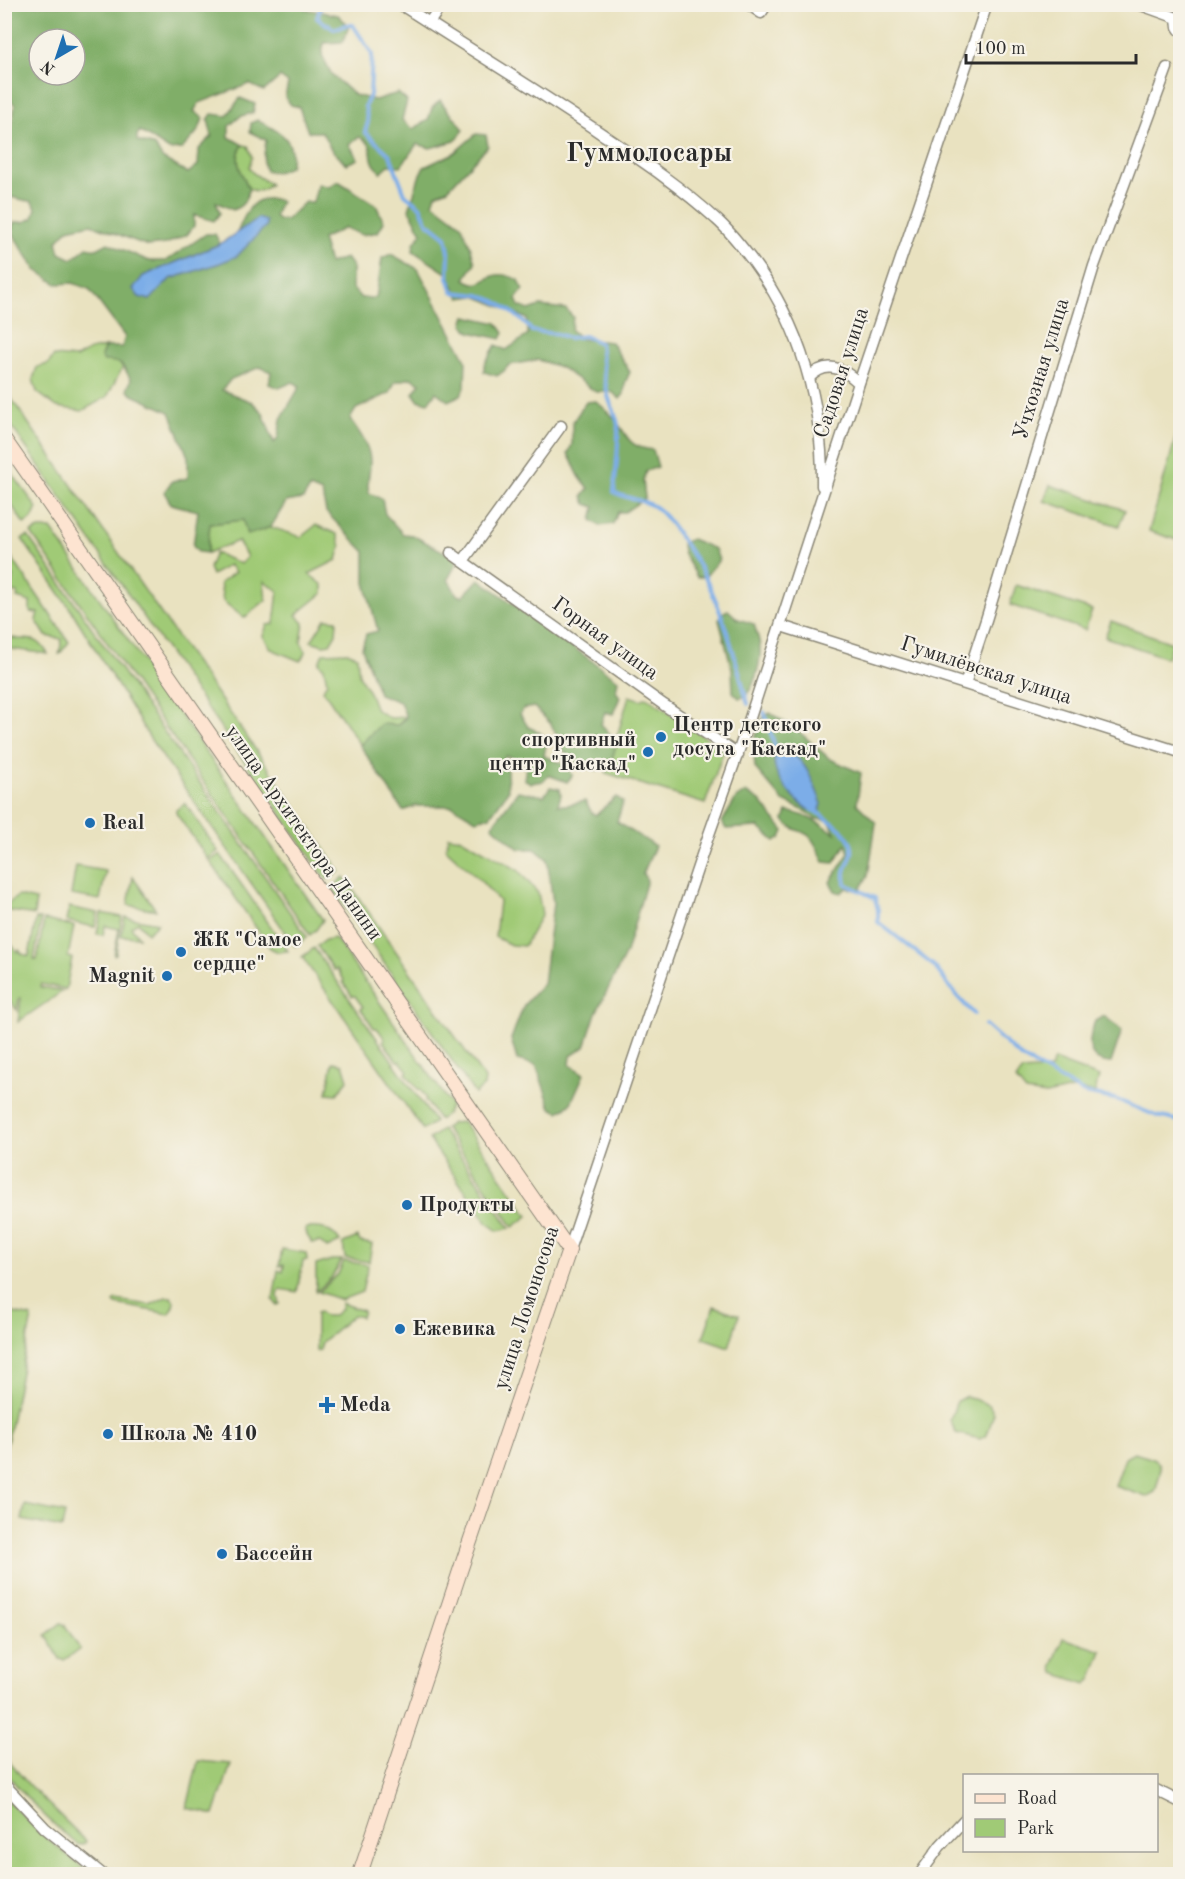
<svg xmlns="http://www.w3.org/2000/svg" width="1185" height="1879" viewBox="0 0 1185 1879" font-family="'Old Standard TT',serif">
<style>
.green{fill:#a0ca76;stroke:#667a50;stroke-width:1.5}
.forest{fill:#80ae67;stroke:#566c49;stroke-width:1.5;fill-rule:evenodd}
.water{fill:#7cade8;stroke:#546c8a;stroke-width:1.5}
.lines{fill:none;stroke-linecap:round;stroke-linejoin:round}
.stream{stroke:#7cade8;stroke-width:4}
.street-casing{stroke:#8a8676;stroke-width:13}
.secondary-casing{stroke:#8a8676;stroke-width:16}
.street{stroke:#fff;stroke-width:10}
.secondary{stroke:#fde4d1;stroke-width:14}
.poi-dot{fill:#1f6fb2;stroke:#f7f3e8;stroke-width:2}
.labels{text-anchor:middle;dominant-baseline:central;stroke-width:4.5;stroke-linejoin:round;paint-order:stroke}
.street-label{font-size:21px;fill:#2b2b2b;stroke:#f7f3e8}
.poi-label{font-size:21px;font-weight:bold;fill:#2b2b2b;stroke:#f7f3e8;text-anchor:start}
.district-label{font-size:27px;font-weight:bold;fill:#2b2b2b;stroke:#f7f3e8}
</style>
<rect width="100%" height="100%" fill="#f7f3e8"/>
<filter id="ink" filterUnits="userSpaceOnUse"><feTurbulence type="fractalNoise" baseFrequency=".0167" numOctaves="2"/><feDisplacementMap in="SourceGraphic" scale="12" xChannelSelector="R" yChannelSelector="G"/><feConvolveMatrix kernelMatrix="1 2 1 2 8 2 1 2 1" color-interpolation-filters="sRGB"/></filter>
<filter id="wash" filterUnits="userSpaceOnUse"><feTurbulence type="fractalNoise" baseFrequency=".008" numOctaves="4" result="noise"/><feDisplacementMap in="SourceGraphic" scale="24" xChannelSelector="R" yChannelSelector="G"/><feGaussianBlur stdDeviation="1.35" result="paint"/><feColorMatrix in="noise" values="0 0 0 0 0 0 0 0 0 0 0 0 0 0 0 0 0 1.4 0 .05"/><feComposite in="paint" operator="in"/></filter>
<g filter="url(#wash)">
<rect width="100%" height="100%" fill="#e9e2c0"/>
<path class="green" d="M243 145 248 146 252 157 249 167 253 173 270 184C263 192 258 192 249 189 242 174 232 159 243 145Z
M105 347 101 356 117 361 123 367 107 397 82 411 57 407 37 392 33 379 37 367 48 364 54 356 76 358 90 350Z
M4 388 340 871 330 879H326L5 417Z
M1180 423V541L1149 531Z
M4 462 37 508 32 519 24 524 5 495Z
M1050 485 1125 510 1119 526 1044 501Z
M243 520 247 535 271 527 301 537 316 525 337 534 341 546 337 560 309 574 323 585V593L296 615 304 623 301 642 306 652 300 661 271 649 263 636 267 625 274 624 278 591 264 581 266 600 244 618 223 601 220 583 235 572 229 565 212 575 209 568 215 553 241 564 247 557 238 541 207 553 209 524Z
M39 529H51L323 920 316 930 310 935 31 533Z
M28 536 307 937 295 946 151 740 73 613 22 539Z
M12 558 69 642 59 655 62 639 46 636 36 620 38 613 30 612V602L17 598 18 593 10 592 13 576 5 575V561L11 563Z
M1016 585 1092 610 1085 630 1010 605Z
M325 619 337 620 336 634 330 644 323 645 311 641Z
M1111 621 1172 643 1167 658 1105 637Z
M5 635C25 646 33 629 48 654L5 648Z
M347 652 357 656 359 675 370 694 376 710 390 718 406 717 398 725 373 732 360 745 323 690 327 682 324 668 319 663 323 653Z
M629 696 641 700 646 697 724 750 705 804 606 773Z
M185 803 218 851 208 859 176 813V810Z
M448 836 461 838 518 870 538 893 542 914 524 946 511 945 495 937 499 901 480 880 446 849Z
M220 854 288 951 278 952 270 948 210 861Z
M76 866 106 871 100 900 71 895Z
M133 877 135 880 156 910 128 905Z
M344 877 485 1079 484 1086 475 1094 332 888Z
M18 896 36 900 34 915 5 910V906Z
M69 907 98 913 95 927 66 921Z
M101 913 122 917 116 954 114 955 119 929 105 926 103 935 97 934Z
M125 917 158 923 147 933 138 922 131 927 139 937 121 936Z
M36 919H41L34 959 37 960 44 920 74 926 68 957 72 958 66 989 41 984 40 987 63 991 18 1022 21 998H19L17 1010 9 1000 5 1003V949L11 944 17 952 19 950 22 954 29 956Z
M335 938 451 1105 446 1115 439 1120 425 1100 426 1098 420 1089H418L406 1073 408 1071 400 1061H397L383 1041 385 1039 377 1028H374L361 1009 363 1007 355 996H352L343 982 344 980 337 969 334 970 317 946 325 940Z
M314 948 435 1122 423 1130 302 957Z
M1054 1060 1099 1077 1095 1092 1072 1089 1046 1095 1026 1092 1016 1080 1022 1071 1050 1069Z
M333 1062 343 1064 348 1080 337 1094 327 1093Z
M463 1122 528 1216 513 1227 445 1128 452 1123Z
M442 1130 510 1228 498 1231 488 1224 429 1139Z
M306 1228C321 1227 332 1229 340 1242L327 1248 320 1242 312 1243 305 1232Z
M358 1237 360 1242 372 1244 369 1262 345 1258 343 1243Z
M282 1249 306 1253 307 1260 303 1261 297 1292 280 1289 278 1296 280 1304 277 1305 273 1300 278 1270 283 1272 284 1265 279 1266Z
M332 1260H342L331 1278 316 1292V1265Z
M344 1261 368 1265 362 1292 341 1300 319 1292 338 1274Z
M166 1297H171L174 1301 173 1309 169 1314 116 1304 114 1302 116 1300 150 1305Z
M341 1303 363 1311 361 1317 353 1315 322 1342 320 1350 316 1351V1313L319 1312 324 1316H333L341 1309Z
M714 1306 739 1315 729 1347 703 1338Z
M5 1311 32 1317 5 1453 4 1311Z
M966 1396 989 1405 994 1413 987 1435 980 1439 956 1433 950 1420 957 1401Z
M1134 1453C1165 1462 1164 1461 1155 1492L1146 1497 1115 1486 1125 1458Z
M25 1505 65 1513 62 1528 22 1520Z
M61 1623 65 1625 80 1649 64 1660 60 1659 46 1635Z
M1063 1638 1102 1651 1091 1680 1086 1684 1054 1673 1052 1666Z
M4 1756 30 1786 86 1841 85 1843 78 1845C51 1823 26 1799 5 1771Z
M198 1761 231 1764 214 1815 187 1808Z
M4 1796 36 1829 90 1874H5Z"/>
<path class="forest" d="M4 5H300L305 9 338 15 349 26 343 42 324 43 322 55 332 75 354 95 375 100 398 93 407 101 402 120 413 129 428 120 432 108 440 100C447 111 457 119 464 130L455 141 430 148 417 144 401 166 389 165 381 172C379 169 375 167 374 164 368 153 376 144 359 137L349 144 358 159 346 164 331 149 322 132H308L299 107 291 105 285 97 288 83 280 77 264 91 249 84 199 103 194 111 203 118C199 134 192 137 182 149L169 150 140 131 137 135V141L155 146 162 158 188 173 198 165 199 149 212 136 208 120 212 114 227 116 240 98 255 104 253 113 241 116 229 126V137L243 145C232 159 242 174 249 189 246 200 244 206 233 210L216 202 220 213 214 221 194 215V226L187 235 166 244 148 246 91 224 68 229 57 241 60 253 72 259 87 247 97 249 108 243 149 261H166L206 234H215L220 244 143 276 149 300 170 279 220 263 258 218 237 233C246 211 253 192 281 201L275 216 278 220H286L305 202H313L318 184 329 187 338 181 376 205 384 222 378 232 362 235 345 228 322 239 329 263 346 258 352 266V288L361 298H376L382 258 391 254 418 269 466 360 465 385 461 395 448 401 436 392 428 403 418 400 413 393 420 383 411 378 395 382 390 393 356 409 350 419C359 432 371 447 370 464 370 477 366 479 369 493L382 499 385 514 403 534 412 535 454 557 457 563 448 579 457 595 463 596 479 579 618 680 616 691 620 697 613 714 605 712 601 724 617 742 610 766 598 770 581 767 563 750 551 724 534 707 523 709 520 714 528 727 539 732 547 740 544 756 562 763 573 775 567 782 548 775 544 781 531 783 524 779 527 761 506 756 502 763 507 770 508 791 490 816 476 820 453 806H416L403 811 360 745 381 724 398 725 406 717 400 702 379 694 362 648 366 634 378 631 365 583V552L326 512 322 493 310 488 303 499 286 502 271 527 247 535 243 520 210 524 207 553 198 552 193 546 198 511 171 504 164 492 172 481 188 478V457L170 412 133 395 127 390 131 380C123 365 122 361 104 361L101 356 105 347H122L125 337 89 289 73 283 57 284 36 270 14 236 12 227 15 222H24L33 218 36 208 31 201C20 201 15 196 5 197V132H11L15 105 5 95ZM39 39H75V75H39ZM260 367 271 372 269 384 279 388 293 382 300 386 281 419 278 438 274 443 263 413 252 402 222 390 231 379Z
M257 120C279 131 297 139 290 167L277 172 266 171 263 163 266 140 250 132 251 123Z
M476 134 486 135 488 146 448 189 436 194 433 203 461 224 470 245 475 263 465 279C478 287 479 283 491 277 500 272 510 276 519 280L523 290 516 299 519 306 529 310 540 306 566 309 573 317 571 330 581 339 611 342 630 372 625 383 624 394 620 399 612 392H596L560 367 538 360 509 365 504 371 497 376 484 372V365L496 345 506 350 528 335 527 319 509 310 475 296 460 298 448 274 413 251 414 243 422 233 409 209 420 174 424 167 454 153Z
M466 316 497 323 504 333 501 339 470 332 463 324Z
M596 401C602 407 609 412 614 418 629 436 626 447 653 450L658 467 646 471 643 480 645 498 625 512H618L613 524 600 526 592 520 595 507 586 504 583 496 589 488C577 478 576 467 568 454L572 444V423L586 402Z
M691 539 715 549 719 560 705 577H697L683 553 682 544Z
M728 610 738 619 754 624C756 632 760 640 760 648 761 661 754 697 739 698L733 692 732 669 719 620 722 613Z
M770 713 796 729 830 759 861 773 857 804 876 823 868 876 859 891 847 888 841 893 835 891 830 882 849 853 846 844 834 863 824 862C820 854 816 843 809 836 801 829 790 831 784 820L787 812C801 812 824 825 835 833L829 820 816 819 807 812 783 801 755 768 753 742 764 716Z
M550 787 560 789 561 795 558 805H567L585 801 592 813 596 815 616 797 623 802 617 822 655 846 643 874 647 880 626 953 596 1013 585 1047 571 1056 570 1065 584 1074 570 1105 559 1112 551 1108 536 1065 517 1060 511 1039 524 1005 543 984 553 903 547 859 535 849H519L492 826 518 791 544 796Z
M747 793 760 801 784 831 781 838 775 841 758 827 726 829 722 822 737 797Z
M1104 1016 1122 1030 1111 1063C1084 1062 1088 1039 1095 1021Z"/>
<path class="water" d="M258 218 266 221V226L237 256 220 263 170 279 150 300 139 297 133 289 143 276 220 244Z
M781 749C806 755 813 783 822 804L819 812C816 811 813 811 810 810 794 803 760 763 781 749Z"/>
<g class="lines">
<path class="stream" d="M319 4 321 6 317 18 334 29 346 25H353L372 54 370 95 365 106 368 122 365 132 390 155 405 194 420 206 427 222 446 237 449 252 448 277 453 292C462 294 473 293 482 296 500 301 520 317 532 331L557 334 569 338 585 336 600 343C602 362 604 381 609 399 612 408 617 416 618 426 619 448 616 470 614 492 626 499 641 499 653 506 664 512 673 527 680 537 690 552 700 565 707 581 726 620 736 662 748 704
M764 712 778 756
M812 809C826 819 859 835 851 857 846 869 843 870 846 884L875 898 878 910V922L934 966 956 995 974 1014
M985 1025 1022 1058 1084 1093 1115 1099 1157 1116 1180 1121"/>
</g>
</g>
<g filter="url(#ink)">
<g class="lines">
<g class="street-casing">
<path id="street" d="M400 4C466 47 534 88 599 132 639 159 680 186 716 219 730 231 741 246 752 260 801 325 823 405 822 486
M748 4 761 13 767 4
M1138 4 1177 18
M1177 18 1178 27 1180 30
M429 23 442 4
M809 378C827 359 844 369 859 383
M451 553 664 705 738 755
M463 561 561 426
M781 626 1180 752
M965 684 986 620 1094 266 1167 68
M569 1250 707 840 746 730 859 383 987 4
M4 1784 45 1828 102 1874
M1156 1790 1180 1802
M920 1874 940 1846 964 1820"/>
</g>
<g class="secondary-casing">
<path id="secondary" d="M4 439 569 1250 461 1568 360 1874"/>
</g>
<use href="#street" class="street"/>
<use href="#secondary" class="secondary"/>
</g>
</g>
<g class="poi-dot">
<circle cx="661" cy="737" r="6"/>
<circle cx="648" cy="752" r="6"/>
<circle cx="90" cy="823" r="6"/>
<circle cx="181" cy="952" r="6"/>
<circle cx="167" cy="976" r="6"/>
<circle cx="407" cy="1205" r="6"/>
<circle cx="400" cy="1329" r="6"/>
<path d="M324 1396h6v6h6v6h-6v6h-6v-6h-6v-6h6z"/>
<circle cx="108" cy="1434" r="6"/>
<circle cx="222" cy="1554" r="6"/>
</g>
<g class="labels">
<g class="street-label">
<text transform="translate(1042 369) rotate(-73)">Учхозная улица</text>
<text transform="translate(842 373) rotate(-72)">Садовая улица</text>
<text transform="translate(605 639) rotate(36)">Горная улица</text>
<text transform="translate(986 671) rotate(18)">Гумилёвская улица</text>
<text transform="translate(303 833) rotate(55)">улица Архитектора Данини</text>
<text transform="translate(527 1308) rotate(-72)">улица Ломоносова</text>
</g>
<g class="poi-label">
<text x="673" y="725">Центр детского<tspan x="673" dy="24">досуга "Каскад"</tspan></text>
<text x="636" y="740" text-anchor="end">спортивный<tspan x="636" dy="24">центр "Каскад"</tspan></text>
<text x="102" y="823">Real</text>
<text x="193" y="940">ЖК "Самое<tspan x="193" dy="24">сердце"</tspan></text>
<text x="155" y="976" text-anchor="end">Magnit</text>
<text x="419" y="1205">Продукты</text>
<text x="412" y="1329">Ежевика</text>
<text x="340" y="1405">Meda</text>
<text x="120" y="1434">Школа № 410</text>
<text x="234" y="1554">Бассейн</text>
</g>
<g class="district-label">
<text x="649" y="153">Гуммолосары</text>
</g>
</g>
<rect width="1185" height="1879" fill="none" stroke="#f7f3e8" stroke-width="24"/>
<rect x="963" y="1774" width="195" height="78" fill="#f7f3e8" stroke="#a5a39c" stroke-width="1.5"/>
<rect x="975" y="1794" width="30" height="9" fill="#fde4d1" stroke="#a5a39c" stroke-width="1.5"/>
<text x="1017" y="1804" font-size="18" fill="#2b2b2b">Road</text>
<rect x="975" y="1819" width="30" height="18" fill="#a0ca76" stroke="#a5a39c" stroke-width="1.5"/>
<text x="1017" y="1834" font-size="18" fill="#2b2b2b">Park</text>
<g transform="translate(57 57) rotate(219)"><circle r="28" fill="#f7f3e8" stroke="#a5a39c" stroke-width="1.5"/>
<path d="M0-4.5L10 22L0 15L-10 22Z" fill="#1f6fb2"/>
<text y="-9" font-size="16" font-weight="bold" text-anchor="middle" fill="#2b2b2b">N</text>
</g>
<path d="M966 54v9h170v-9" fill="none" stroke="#2b2b2b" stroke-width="3"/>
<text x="975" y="54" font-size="18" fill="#2b2b2b" stroke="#f7f3e8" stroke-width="4.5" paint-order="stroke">100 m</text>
</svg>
